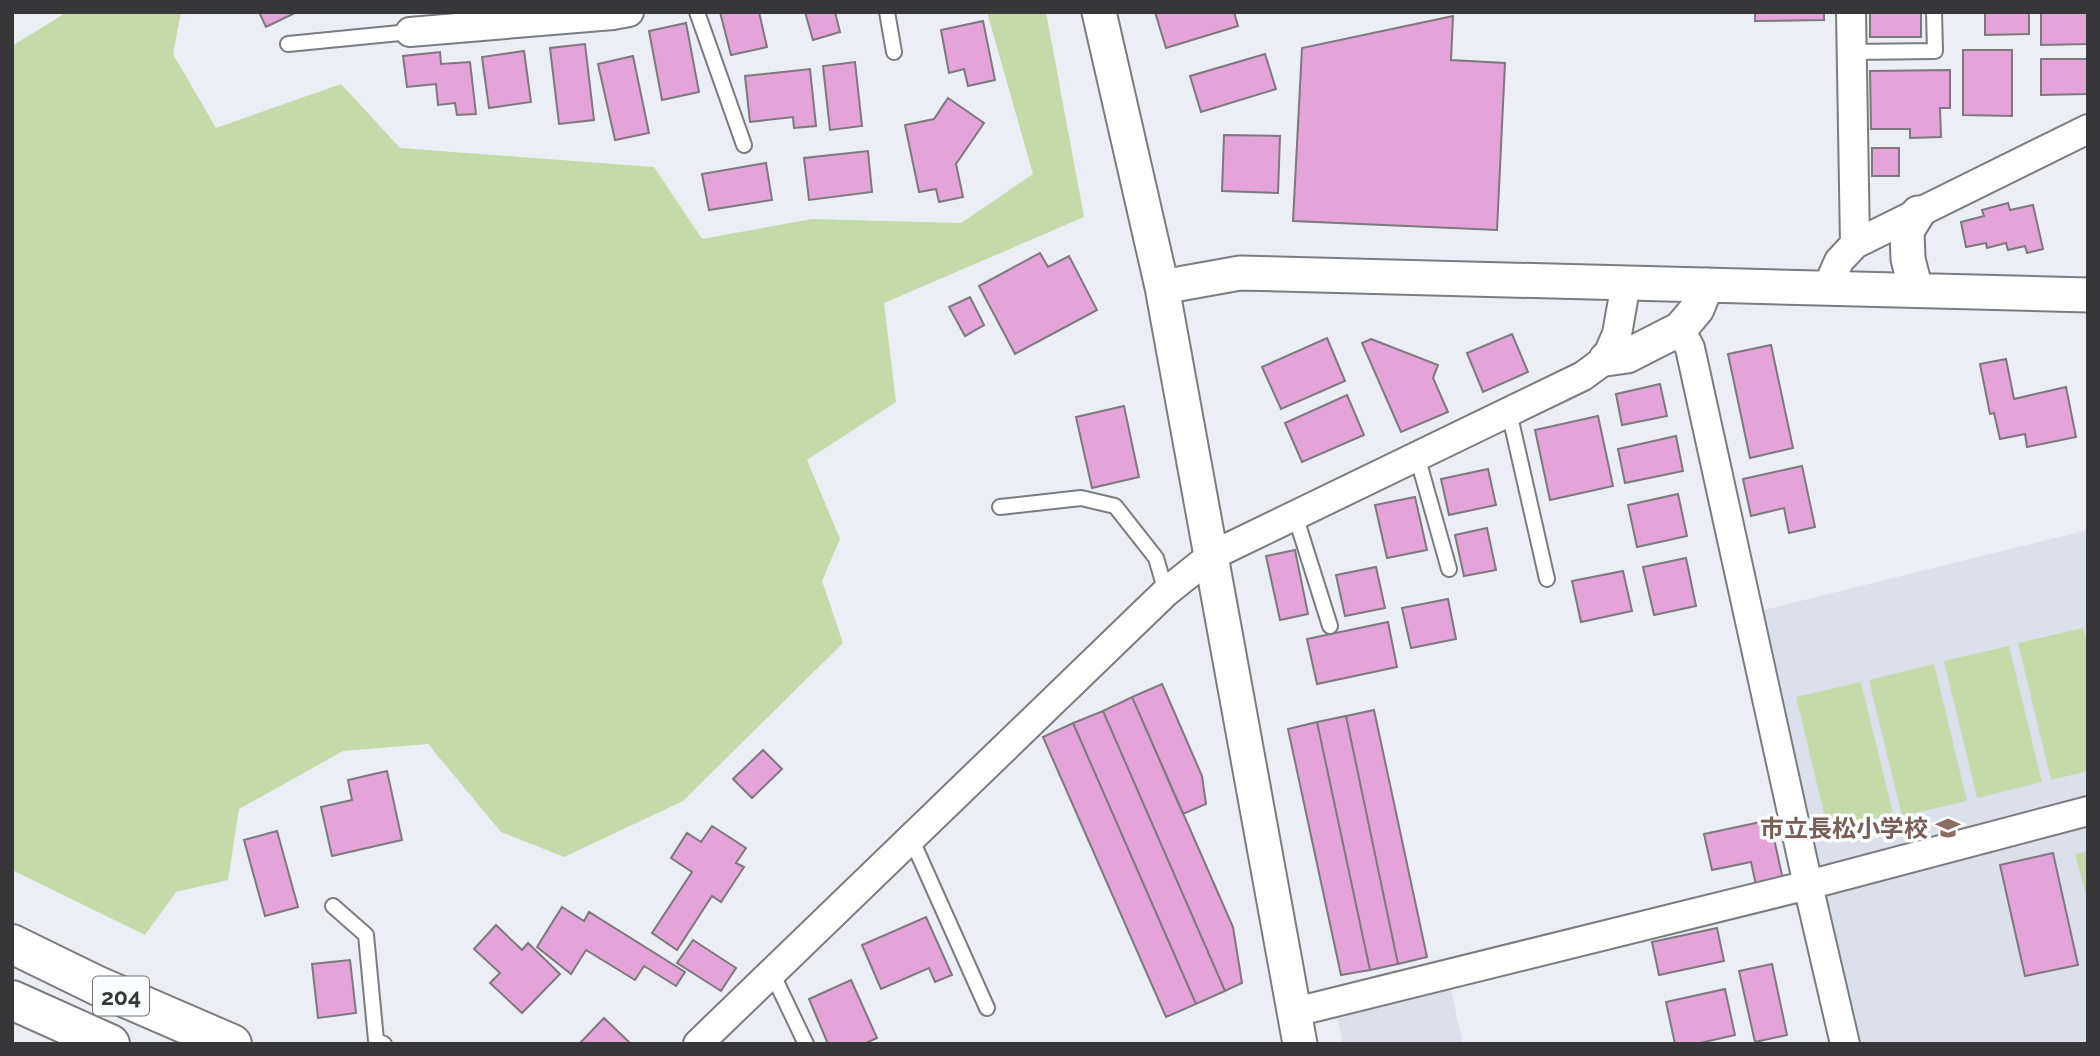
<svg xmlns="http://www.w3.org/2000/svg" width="2100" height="1056" viewBox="0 0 2100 1056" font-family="Raleway,'Noto Sans JP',sans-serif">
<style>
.built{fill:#dce0ed}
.green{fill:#c4daa9}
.building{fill:#e4a4da;stroke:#7d787c;stroke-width:2}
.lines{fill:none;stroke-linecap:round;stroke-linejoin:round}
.service-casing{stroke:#7a7c81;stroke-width:18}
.minor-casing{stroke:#7a7c81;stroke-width:32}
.tertiary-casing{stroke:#7a7c81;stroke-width:37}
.trunk-casing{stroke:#7a7c81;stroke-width:42}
.service{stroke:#fff;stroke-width:14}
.minor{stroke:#fff;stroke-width:28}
.tertiary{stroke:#fff;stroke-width:33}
.trunk{stroke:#fff;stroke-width:38}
.labels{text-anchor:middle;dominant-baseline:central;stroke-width:7;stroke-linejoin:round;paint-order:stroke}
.shield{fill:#fbfcfe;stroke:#727275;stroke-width:2}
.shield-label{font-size:23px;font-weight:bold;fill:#37373a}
.education-label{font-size:24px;font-weight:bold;fill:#785e54;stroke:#fbfcfe;text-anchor:end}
</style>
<rect width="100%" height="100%" fill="#eceef5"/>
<path class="built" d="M2088 530V1044H1862L1756 612Z
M1449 981 1463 1044H1343L1335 1010Z"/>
<path class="green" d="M67 12H181L173 54 216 128 341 84 400 148 654 167 702 239 812 219 961 223 1033 174 987 12H1046L1084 217 884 303 896 402 807 460 840 539 822 581 843 643 683 801 564 857 501 832 428 744 343 751 239 809 228 880 176 892 145 935 12 870V46Z
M2083 628 2088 646V771L2051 780 2018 643Z
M2009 646 2042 782 1977 798 1944 661Z
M1934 664 1967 801 1902 816 1869 680Z
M1861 682 1894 818 1829 834 1796 697Z
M2088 851V903L2075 854Z"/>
<path class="building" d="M259 12H297L266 27Z
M720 12H759L767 47 731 55Z
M805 12H835L840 32 813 40Z
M1155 12H1234L1238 26 1166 48Z
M1755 12H1824V20L1755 21Z
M1870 12H1921V37H1870Z
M1985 12H2029V34L1985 35Z
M2041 12H2088V44L2041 45Z
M1453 16 1451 60 1505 63 1497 230 1293 221 1302 48Z
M983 21 995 80 968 86 964 69 949 73 941 30Z
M686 23 699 92 662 100 649 31Z
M585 44 594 120 559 124 550 48Z
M1963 50H2012V116L1963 115Z
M524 51 531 102 489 108 482 57Z
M440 52 441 64 470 62 476 114 457 115 455 103 438 105 436 84 407 87 403 56Z
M1265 54 1276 89 1201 112 1190 76Z
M633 56 649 133 615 140 598 64Z
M2041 59H2088V94L2041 95Z
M855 62 862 126 830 130 823 66Z
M810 69 816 126 794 128 793 117 750 122 745 76Z
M1950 70V108H1940L1941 137 1910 138V129H1871L1870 71Z
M948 98 984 123 956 164 963 197 939 202 936 189 919 192 905 125 934 119Z
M1224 135 1280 136 1278 193 1222 191Z
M1872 148H1899V176H1872Z
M868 151 872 192 809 200 804 158Z
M766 163 772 200 709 210 702 174Z
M2008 203 2010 210 2033 205 2043 249 2027 253 2025 246 2008 250 2006 243 1987 248 1986 243 1966 247 1961 222 1984 216 1982 210Z
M1040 253 1048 267 1069 256 1097 310 1015 354 979 286Z
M970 297 984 325 965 336 949 307Z
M1512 334 1528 372 1483 392 1467 353Z
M1327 338 1345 381 1281 409 1262 367Z
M1371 339 1438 365 1433 378 1448 412 1401 432 1362 343Z
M1771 345 1793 448 1750 458 1728 354Z
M2006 359 2014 399 2066 387 2076 437 2027 447 2025 434 2000 439 1994 413 1990 414 1980 364Z
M1660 384 1667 416 1622 425 1616 394Z
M1347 395 1364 435 1302 462 1285 423Z
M1124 406 1139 477 1092 488 1076 417Z
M1598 416 1613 486 1550 500 1535 430Z
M1676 436 1683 471 1625 483 1618 449Z
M1802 466 1815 527 1789 533 1784 508 1751 516 1743 479Z
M1488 469 1496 505 1449 515 1441 479Z
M1678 494 1687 536 1637 547 1628 505Z
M1415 497 1427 550 1387 558 1375 505Z
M1487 528 1496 570 1464 576 1455 535Z
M1295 550 1308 614 1280 620 1266 556Z
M1686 558 1696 606 1654 615 1643 567Z
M1376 567 1385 608 1345 616 1336 575Z
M1623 571 1632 611 1581 622 1572 581Z
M1448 599 1456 639 1411 648 1402 608Z
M1388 622 1397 667 1317 684 1307 639Z
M1162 684 1202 776 1206 804 1183 814 1132 697Z
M1132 697 1233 927 1242 983 1225 991 1103 711Z
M1374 710 1427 957 1398 964 1346 716Z
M1103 711 1225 991 1196 1004 1073 723Z
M1346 716 1398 964 1370 970 1317 722Z
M1317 722 1370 970 1341 975 1288 729Z
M1073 723 1196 1004 1166 1017 1043 737Z
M763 750 782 769 752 798 733 779Z
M387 771 402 840 332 856 321 807 352 800 348 780Z
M1770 820 1783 880 1756 885 1751 862 1712 870 1704 834Z
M712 826 746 848 736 863 744 867 721 902 712 896 677 950 652 933 692 872 671 858 687 833 701 842Z
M277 831 298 907 265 916 244 840Z
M2053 853 2078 965 2025 976 2000 865Z
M562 907 584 921 589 912 685 972 676 986 644 966 635 980 586 950 571 974 537 947Z
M926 917 952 975 935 982 929 968 881 989 862 945Z
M496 925 522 950 528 943 560 974 522 1013 490 983 500 973 474 949Z
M1717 928 1724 961 1659 975 1652 942Z
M693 940 736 968 721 991 677 963Z
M350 960 356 1013 318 1018 312 964Z
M1772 964 1787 1035 1755 1042 1739 971Z
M851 980 877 1038 864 1044H828L809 999Z
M1725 989 1735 1035 1696 1044H1675L1666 1002Z
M604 1018 631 1044H579Z"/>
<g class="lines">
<g class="service-casing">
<path id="service" d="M697 12 744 145
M887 12 894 52
M288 44 410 32
M1852 52 1935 51 1934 12
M1509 412 1547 579
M1417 456 1449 569
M1000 507 1081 498 1115 506 1156 558 1166 592
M1295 515 1330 626
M911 838 987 1008
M333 906 366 935 376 1040 384 1044
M772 973 806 1044"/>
</g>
<g class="minor-casing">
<path id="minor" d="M1851 12 1855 244
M410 32 613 15 629 12
M1827 288 1839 261 1855 244 2088 129
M1680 329 1690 348 1808 885 1845 1044
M1295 1012 1808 885 2088 811
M698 1044 1166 592 1211 556 1583 376 1606 359 1617 334 1626 283"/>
</g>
<g class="tertiary-casing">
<path id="tertiary" d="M1099 12 1162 287 1300 1044
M1162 287 1240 273 2088 295
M1916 290 1908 259 1907 231 1918 213
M1606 359 1627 356 1680 329 1697 309 1707 285"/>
</g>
<g class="trunk-casing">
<path id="trunk" d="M12 944 98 986 232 1044
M12 1000 110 1044"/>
</g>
<use href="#service" class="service"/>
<use href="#minor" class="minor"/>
<use href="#tertiary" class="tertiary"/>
<use href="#trunk" class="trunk"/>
</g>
<defs>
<g id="school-bare" transform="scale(1.89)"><path d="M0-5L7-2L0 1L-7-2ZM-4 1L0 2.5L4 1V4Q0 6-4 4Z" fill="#8d6e63" stroke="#fbfcfe" stroke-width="2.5" paint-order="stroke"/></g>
</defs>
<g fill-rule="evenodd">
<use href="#school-bare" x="1948" y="828"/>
</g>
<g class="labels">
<rect class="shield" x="93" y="976.5" width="56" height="39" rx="5"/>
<g class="shield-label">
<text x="121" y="996">204</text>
</g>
<g class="education-label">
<text x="1928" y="828">市立長松小学校</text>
</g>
</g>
<rect width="2100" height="1056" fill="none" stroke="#37373a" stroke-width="28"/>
</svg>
